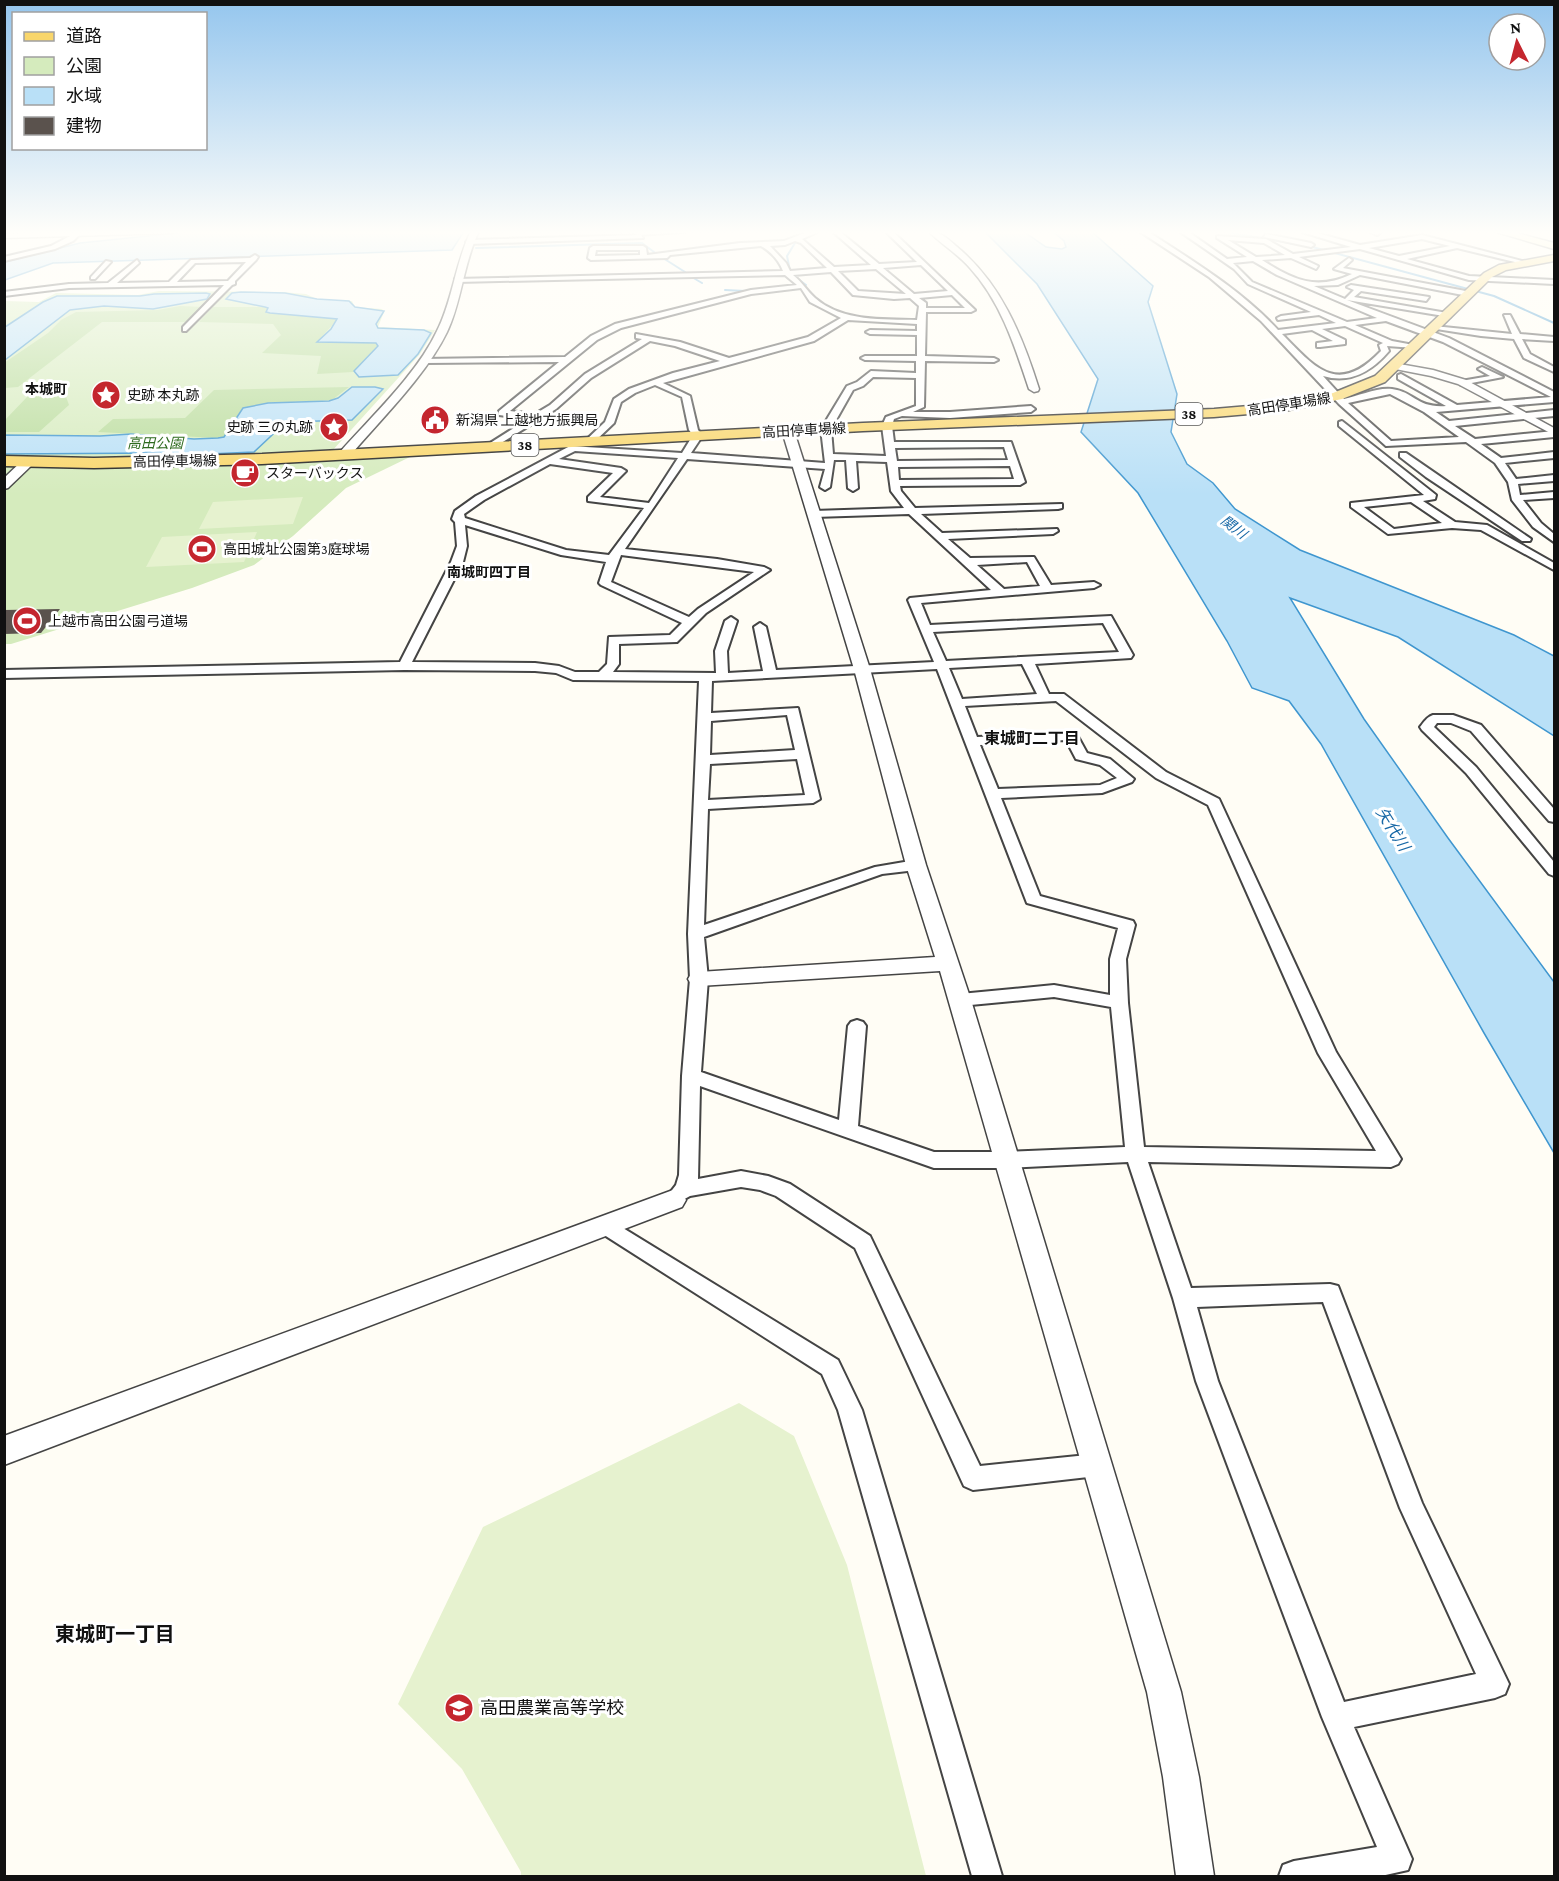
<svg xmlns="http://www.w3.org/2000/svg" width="1559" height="1881" viewBox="0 0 1559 1881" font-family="'Crimson Pro','Noto Sans JP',serif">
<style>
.green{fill:#d5ebbd}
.forest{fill:#b9dc9c}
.pitch{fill:#e6f2cf}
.water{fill:#b9e0f7;stroke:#3f96cf;stroke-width:1.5}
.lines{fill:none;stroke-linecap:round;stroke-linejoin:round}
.stream{stroke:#3f96cf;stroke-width:2}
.building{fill:#5a524d}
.minor-casing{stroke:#444;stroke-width:4}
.tertiary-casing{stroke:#444;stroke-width:3}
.secondary-casing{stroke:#333;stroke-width:3}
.primary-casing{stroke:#222;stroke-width:3}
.minor{fill:#fff;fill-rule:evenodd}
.tertiary{fill:#fff;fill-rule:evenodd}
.secondary{fill:#fff6b0;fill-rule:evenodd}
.primary{fill:#f9d66b;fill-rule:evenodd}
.labels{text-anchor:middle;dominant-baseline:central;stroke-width:6;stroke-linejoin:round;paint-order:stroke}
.far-neighbourhood-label{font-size:14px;font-weight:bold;fill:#111;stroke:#fff}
.far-poi-label{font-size:14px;fill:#111;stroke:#fff;text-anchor:start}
.far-street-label{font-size:14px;fill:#111;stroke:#fff}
.shield{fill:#fff;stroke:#585858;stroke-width:1.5}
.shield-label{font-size:14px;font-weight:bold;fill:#111}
.far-park-label{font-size:14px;font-style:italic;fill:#2f6b1f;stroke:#fff}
.far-water-label{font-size:14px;font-style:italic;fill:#1768a6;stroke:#fff}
.neighbourhood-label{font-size:16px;font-weight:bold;fill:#111;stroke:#fff}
.water-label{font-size:16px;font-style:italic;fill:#1768a6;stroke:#fff}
.near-poi-label{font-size:18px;fill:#111;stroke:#fff;text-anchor:start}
.near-neighbourhood-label{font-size:20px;font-weight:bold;fill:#111;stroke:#fff}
</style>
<rect width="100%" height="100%" fill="#fffdf5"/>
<path class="green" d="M159 291 282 292 306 294 317 299 352 301 355 307 382 309 384 312 378 327 435 330 420 354 332 451 412 456 346 488 293 536 254 565 192 588 11 644H5V301L39 302 56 293 138 295Z"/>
<path class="forest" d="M180 306 204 307 185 322H102L18 387 5 388 4 363 48 333 61 320 76 312 158 310Z
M213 307H265L268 308 266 312 270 313 334 318 336 321 317 342H369L376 343 378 346 353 372 317 374 321 356 262 353 281 335 273 324 199 322Z
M349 387 332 400 268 403 242 409 224 437 218 438 98 432 113 419 185 418 214 390Z
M31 395 65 394 69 405 39 432H5V420L27 397Z"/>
<path class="pitch" d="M303 497 293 524 199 529 213 502Z
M257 532 244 562 146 567 162 537Z
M739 1403 794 1436 847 1565 926 1876H521V1872L462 1769 398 1704 483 1527Z"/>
<path class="water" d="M197 231H462L463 233 452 250 53 263 5 280V262L80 243Z
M984 231H1023L1046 247 1062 249 1066 247 1064 241 1052 231H1091L1153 286 1148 302 1177 394 1171 432 1187 464 1213 483 1235 509 1300 550 1514 635 1554 656V736L1398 637 1290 598 1364 719 1448 838 1554 982V1153L1484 1033 1321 744 1289 701 1252 688 1227 641 1138 493 1081 432 1098 379 1037 284Z
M241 292 285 293 317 299 349 301 355 307 384 311 376 324 378 328 424 330 431 333 418 354 398 375 359 377 354 371 378 346 376 343 317 342 331 329 337 319 270 313 266 312 268 308 265 307 226 299 232 293Z
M206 293 210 294 207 299 153 309 104 306 70 310 5 360V327L43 302 57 296H140L154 294Z
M352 387H375L383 389 352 420 286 422 254 452 164 456 160 453 5 454V435L100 436 131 434 194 439 218 438 224 437 243 408 268 403 329 401 338 398Z"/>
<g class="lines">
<path class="stream" d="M1221 231 1295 244
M804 238 821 231
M1305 245 1494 296 1554 323
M476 248 642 243 658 255
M663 258 685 272
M790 271 787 256 795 243
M793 275 806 285
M690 276 702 283
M725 290 745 291 798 285"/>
</g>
<path class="building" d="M60 609 41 633 4 634V610Z"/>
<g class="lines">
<g class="minor-casing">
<path id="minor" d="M636 231H696L637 235 634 233Z
M810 231H820L802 239 834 267 871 265 832 231H839L879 264 917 262 885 231H892L975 310 971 312H926L925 356 994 358 998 360 994 362 925 361 924 407 913 412H950L1031 406 1035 409 1031 412 950 418 902 416 894 419 892 426 894 442H1011L1025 482 1020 485 900 486 901 491 915 508 1062 504V508L1058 509 921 514 942 533 1057 529 1058 531 1053 534 948 539 970 558 1034 557 1051 585 1094 582 1100 585 1094 588 921 603 930 625 1111 616 1133 655 1131 658 1035 664 1049 694H1064L1166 772 1219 799 1336 1052 1401 1159 1398 1164 1391 1167 1148 1162 1191 1288 1330 1284 1338 1286 1422 1503 1509 1684 1505 1694 1495 1698 1354 1727 1412 1859 1408 1870 1381 1876H1279L1283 1865 1294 1861 1377 1847 1322 1717 1196 1381 1173 1298 1128 1162 1007 1168H934L700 1086 698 1179 741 1171 768 1176 790 1184 870 1236 980 1466 1097 1454 1106 1457 1109 1465 1106 1473 1097 1476 973 1490 964 1486 855 1248 776 1196 760 1190 741 1187 690 1196 679 1202 672 1200 669 1194 676 1185 679 1175 682 1076 690 979 688 934 699 681 573 680 556 673 535 671 404 670 4 678V670L400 662 451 562 457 546 455 522 452 519 455 511 476 496 570 446 682 453 693 435 689 430 682 397 655 385 635 393 621 402 614 423 593 443 585 441 605 422 614 399 629 389 673 373 720 361 675 346 650 341 591 378 556 409 490 450 487 449V445L528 419 499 415V411L559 362 425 363H422V359L565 357 591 336 615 324 751 290 797 285 785 275 457 282 455 279 783 271C779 260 771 252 761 246L670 255 667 258 591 260 588 258 590 248 593 246H643L646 248 647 255 740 243 784 241ZM795 241 801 243 827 268 790 271 786 263 770 246 785 245ZM596 250H640V255L595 256ZM921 265 948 291 914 294 883 268ZM876 269 906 294 858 291 838 271ZM831 272 853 295 894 299 910 298 919 306 917 320C884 319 842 322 815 298 807 291 802 282 793 275ZM801 288 810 302 841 318 808 337 729 358 680 342 636 334V338L642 339 585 374 550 405 535 414 510 411 597 340 621 328 751 294ZM952 295 965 308H926V303L919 298ZM848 320 917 324V331L870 330 866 332 870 334 917 335V356H865L861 358 865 360 916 361V373L871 371 857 382 847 386 821 429 825 463 691 453 703 435 698 430 690 396 663 383 814 341ZM873 377 916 378V406L886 417 882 426 886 456 833 454 831 429 853 390 863 386ZM1004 447 1008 460 897 461 895 448ZM575 451 678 458 649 503 600 497 626 471 621 468 559 459ZM687 459 825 469 820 487 825 490 830 487 834 460H846L848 488 853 491 858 488 856 461 887 462 891 491 904 508 814 511 809 514 814 517 909 514 991 590 910 598 908 600 934 662 776 670 766 627 760 623 754 627 763 671 728 673 727 651 737 621 731 617 725 621 715 651 716 673 613 672 619 664V644L677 642 706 613 770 570 764 567 717 559 625 549ZM550 464 613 473 588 497V501L644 508 609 555 566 550 465 518 464 514 484 500ZM1010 466 1014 479 899 480 898 467ZM465 525 561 555 606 562 599 583 601 585 682 623 670 635 609 637 607 664 599 672H575L559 666 535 663 412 662 463 562 467 546ZM621 555 754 572 698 609 689 617 611 582ZM1027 562 1040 586 1004 589 977 565ZM1103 623 1119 652 946 661 933 632ZM1022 664 1037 694 962 699 949 668ZM937 669 1027 903 1118 928 1110 959V995L1054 985 960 994 954 996 951 1000 954 1004 960 1006 1054 997 1111 1007 1125 1147 1007 1152H934L858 1126 866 1026 863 1022 857 1020 851 1022 848 1026 839 1120 701 1072 708 979 704 937 882 874 916 870 924 865 916 860 875 867 704 925 708 809 813 803 820 799 798 708 711 713 712 681ZM1056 701 1156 778 1208 805 1318 1053 1376 1151 1144 1147 1128 1003 1126 959 1135 925 1133 921 1040 896 1001 798 1102 793 1132 782 1134 779 1110 759 1087 753 1076 733 977 737 965 706ZM787 715 795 750 710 755 711 721ZM1066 740 1076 759 1100 765 1117 778 1100 785 998 789 980 745ZM797 759 805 795 708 800 710 764ZM1323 1302 1400 1508 1476 1674 1344 1702 1218 1381 1197 1307Z
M1139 231H1147C1193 261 1241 290 1278 330L1336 323 1319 315 1278 320 1277 318 1281 316 1311 312 1248 284 1234 269 1179 231H1187L1227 259 1247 257 1217 238V236L1266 239 1293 254 1351 247 1299 231H1310L1360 245 1422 235 1526 262 1523 264 1457 248 1407 259 1469 276 1554 280V284L1469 280 1360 249 1299 257 1318 266 1316 269 1291 258 1262 260C1293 280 1316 291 1352 274L1334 269 1349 258 1352 260 1343 268 1471 292 1468 296 1360 275 1338 285 1314 286 1345 299 1354 290 1347 287 1351 285 1429 297 1426 301 1361 291 1354 297 1447 313 1451 315 1450 317 1347 300 1449 338 1554 392V402L1436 412 1449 421 1554 410V416L1455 426 1475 439 1554 431V437L1481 444 1501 458 1554 452V458L1505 463 1516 479 1554 475V481L1518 484 1520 495 1554 492V498L1523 500 1541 523 1554 534V542L1533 527 1512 500 1508 482 1495 463 1466 442 1386 446 1339 404 1261 321 1209 277ZM1422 239 1450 246 1399 256 1369 248ZM1228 240 1264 243 1285 255 1256 257ZM1253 261 1277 275 1377 318 1347 322 1252 282 1233 263ZM1386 321 1443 342 1551 397 1457 405 1401 374 1398 375V379L1446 406C1416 408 1415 392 1392 389 1378 387 1358 396 1344 399L1323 376C1350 384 1371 372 1389 351L1387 346 1415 348 1419 346 1392 341 1355 325ZM1345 326 1383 343 1379 345 1381 351C1338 396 1316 369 1282 334L1312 330 1333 341 1317 343V347H1320L1345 344V340L1322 329ZM1390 394 1424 412 1459 437 1391 441 1348 403Z
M1368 231H1378L1380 233 1377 235Z
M74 234 79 235 73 241 55 249 4 261V257L51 246Z
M1266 234 1311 243 1314 245 1311 247 1264 237Z
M641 235 643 238 469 244 466 242 469 240Z
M255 255 258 257 256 260 235 281V284L232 285 186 331H183V327L224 285 69 288 4 296V292L69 284 108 283 137 260 139 263 117 283 169 282 191 260 250 258ZM246 262 228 281 177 282 195 263Z
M106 261 111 262 95 279H91V277Z
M1504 315H1510L1520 334 1554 337V341L1522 339 1530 354 1554 367V372L1524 358 1514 339 1481 336 1430 328 1434 326 1512 334Z
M1482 367 1503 377 1461 385V381L1490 376 1478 369Z
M1342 421 1436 495 1435 499 1423 501 1455 522 1487 525 1554 563V570L1481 530 1452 528 1388 534 1351 507V503L1424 495 1339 426V422ZM1411 502 1442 523 1394 529 1364 507Z
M1400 453H1406L1531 539 1530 541H1522L1426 477 1400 457Z
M1433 715H1453L1481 725 1554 809V822L1549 821 1471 731 1451 723H1437L1434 727 1476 767 1554 862V876L1549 874 1466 773 1422 730 1420 727C1424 722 1427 717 1433 715Z
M605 1217 838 1360 862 1410 1002 1876H972L838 1410 822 1374 598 1231 595 1225 598 1219Z"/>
</g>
<g class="tertiary-casing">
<path id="tertiary" d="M79 231H176L172 233 4 238V234Z
M471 231H479C463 264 462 301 447 332 425 377 381 419 348 458H340V452C371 417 417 374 437 331 453 300 455 263 471 231Z
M928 231C940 231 947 238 956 246 1001 283 1022 335 1039 389L1038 391 1034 392 1029 389C1015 347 1001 302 970 268 958 254 941 244 928 231Z
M1394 363 1433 370 1466 380 1554 428V435L1458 384 1431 376 1390 368 1389 366Z
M788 427 794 431 870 669 926 865 971 1000 1181 1692 1199 1777 1214 1876H1176L1163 1777 1147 1692 940 971 699 986 691 984 688 979 691 974 699 972 935 957 906 865 854 669 782 431Z
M28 458 32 459V465L8 488 4 489V478L24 459Z
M673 1190 682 1193 686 1200 682 1207 4 1465V1436Z"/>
</g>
<g class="secondary-casing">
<path id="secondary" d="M1493 231H1509L1554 243V249Z"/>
</g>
<g class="primary-casing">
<path id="primary" d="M1554 255V261L1506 270 1492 277 1385 382 1342 399 1284 411 1214 417 863 431 262 464 94 468 4 466V456L94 458 262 454 863 423 1214 409 1284 403 1333 393 1375 376 1484 273 1499 265Z"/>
</g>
<use href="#minor" class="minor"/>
<use href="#tertiary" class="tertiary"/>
<use href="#secondary" class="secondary"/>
<use href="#primary" class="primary"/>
</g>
<linearGradient id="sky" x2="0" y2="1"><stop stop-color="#95c6ee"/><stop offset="0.47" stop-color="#fffefa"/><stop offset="1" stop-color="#fffefa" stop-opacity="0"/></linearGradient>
<rect width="1559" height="495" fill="url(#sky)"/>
<defs>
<g id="sight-disc" transform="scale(1.5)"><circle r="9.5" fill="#c4262e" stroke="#fff"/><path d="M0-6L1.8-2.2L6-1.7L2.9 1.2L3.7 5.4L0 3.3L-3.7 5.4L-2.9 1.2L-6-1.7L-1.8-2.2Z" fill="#fff"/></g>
<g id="civic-disc" transform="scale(1.5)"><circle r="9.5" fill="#c4262e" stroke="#fff"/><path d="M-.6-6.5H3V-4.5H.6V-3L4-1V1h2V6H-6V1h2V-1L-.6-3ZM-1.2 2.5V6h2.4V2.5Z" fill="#fff"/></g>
<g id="cafe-disc" transform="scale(1.5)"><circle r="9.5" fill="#c4262e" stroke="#fff"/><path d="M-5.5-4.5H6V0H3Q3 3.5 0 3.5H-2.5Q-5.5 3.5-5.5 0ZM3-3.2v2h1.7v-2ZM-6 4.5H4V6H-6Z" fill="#fff"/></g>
<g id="stadium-disc" transform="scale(1.5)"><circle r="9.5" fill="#c4262e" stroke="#fff"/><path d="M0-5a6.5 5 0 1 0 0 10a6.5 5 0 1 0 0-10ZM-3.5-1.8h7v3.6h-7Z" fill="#fff"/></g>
<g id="school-disc" transform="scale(1.5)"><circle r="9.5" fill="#c4262e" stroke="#fff"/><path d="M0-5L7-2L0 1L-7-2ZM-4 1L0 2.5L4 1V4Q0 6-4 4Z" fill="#fff"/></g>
</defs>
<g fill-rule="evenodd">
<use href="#sight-disc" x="106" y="395"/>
<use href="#civic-disc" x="435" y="420"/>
<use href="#sight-disc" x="334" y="427"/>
<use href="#cafe-disc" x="245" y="473"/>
<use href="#stadium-disc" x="202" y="549"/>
<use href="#stadium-disc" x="27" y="621"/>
<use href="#school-disc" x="459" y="1708"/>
</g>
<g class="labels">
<g class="far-neighbourhood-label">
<text x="46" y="389">本城町</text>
<text x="489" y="572">南城町四丁目</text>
</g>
<g class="far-poi-label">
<text x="127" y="395">史跡 本丸跡</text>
<text x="456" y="420">新潟県 上越地方振興局</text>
<text x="313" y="427" text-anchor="end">史跡 三の丸跡</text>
<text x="266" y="473">スターバックス</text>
<text x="223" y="549">高田城址公園第3庭球場</text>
<text x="48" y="621">上越市高田公園弓道場</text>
</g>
<g class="far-street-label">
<text transform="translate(1289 404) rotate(-9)">高田停車場線</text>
<text transform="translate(804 430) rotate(-3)">高田停車場線</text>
<text transform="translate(175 461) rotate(-1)">高田停車場線</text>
</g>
<g class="shield">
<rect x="1175.5" y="403" width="27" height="22" rx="4.5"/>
<rect x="511.5" y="434" width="27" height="22" rx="4.5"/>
</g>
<g class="shield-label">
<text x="1189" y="414">38</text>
<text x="525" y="445">38</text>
</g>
<g class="far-park-label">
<text x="155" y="443">高田公園</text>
</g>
<g class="far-water-label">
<text transform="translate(1234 527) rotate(37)">関川</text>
</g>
<g class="neighbourhood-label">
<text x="1032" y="738">東城町二丁目</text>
</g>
<g class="water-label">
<text transform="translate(1393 829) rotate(58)">矢代川</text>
</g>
<g class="near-poi-label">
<text x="480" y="1708">高田農業高等学校</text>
</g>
<g class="near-neighbourhood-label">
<text x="115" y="1634">東城町一丁目</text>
</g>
</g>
<rect width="1559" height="1881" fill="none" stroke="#111111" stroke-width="12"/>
<rect x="12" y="12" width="195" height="138" fill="#ffffff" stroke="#a0a0a0" stroke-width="1.5"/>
<rect x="24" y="32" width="30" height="9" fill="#f9d66b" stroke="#a0a0a0" stroke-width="1.5"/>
<text x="66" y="42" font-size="18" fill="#111111">道路</text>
<rect x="24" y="57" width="30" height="18" fill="#d5ebbd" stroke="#a0a0a0" stroke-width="1.5"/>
<text x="66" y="72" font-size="18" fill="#111111">公園</text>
<rect x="24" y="87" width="30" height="18" fill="#b9e0f7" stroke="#a0a0a0" stroke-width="1.5"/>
<text x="66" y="102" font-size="18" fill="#111111">水域</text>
<rect x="24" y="117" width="30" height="18" fill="#5a524d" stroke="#a0a0a0" stroke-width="1.5"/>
<text x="66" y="132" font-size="18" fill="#111111">建物</text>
<g transform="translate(1517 42) rotate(354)"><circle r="28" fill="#ffffff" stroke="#a0a0a0" stroke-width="1.5"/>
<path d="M0-4.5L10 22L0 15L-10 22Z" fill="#c4262e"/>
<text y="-9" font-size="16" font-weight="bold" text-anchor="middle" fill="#111111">N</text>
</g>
</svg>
